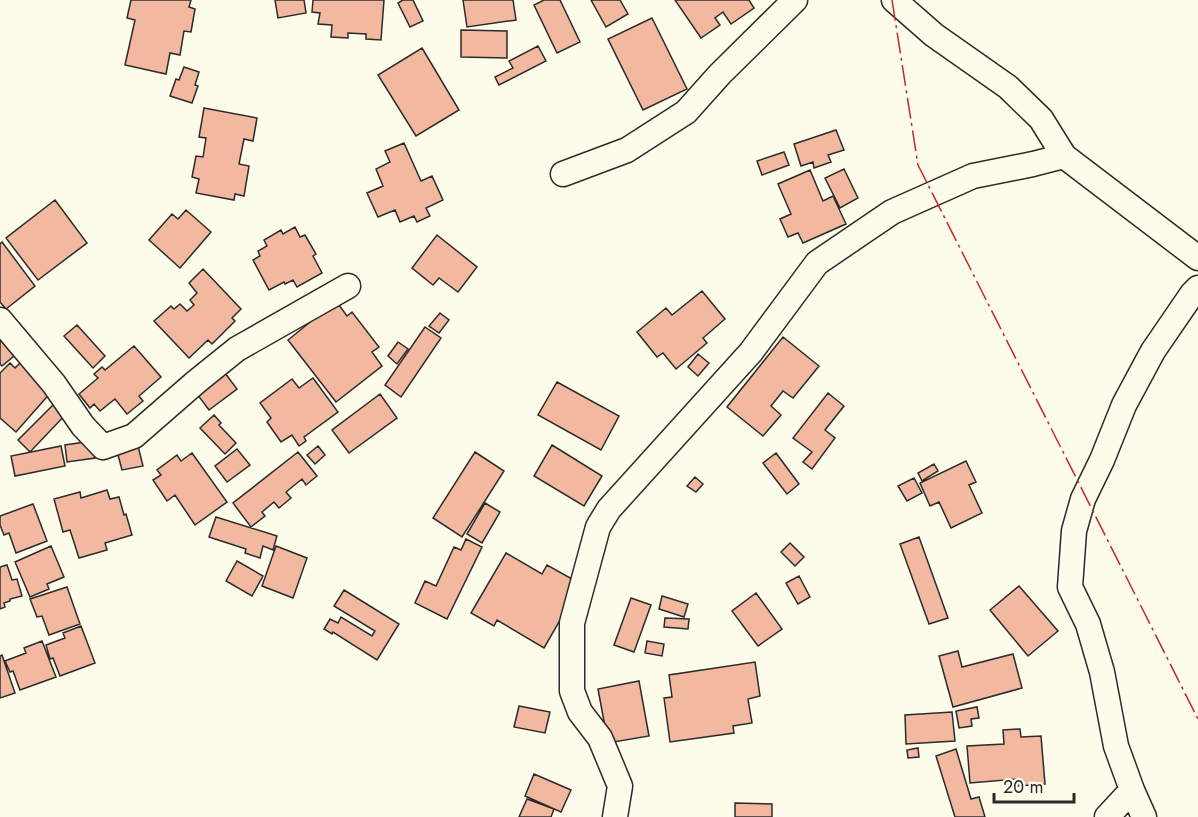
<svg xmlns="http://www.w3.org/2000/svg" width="1198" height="817" viewBox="0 0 1198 817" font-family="Jost,sans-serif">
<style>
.building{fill:#f2b8a0;stroke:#2b2b2b;stroke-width:1.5}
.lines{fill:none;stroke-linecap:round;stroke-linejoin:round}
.minor-casing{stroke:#2b2b2b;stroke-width:27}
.minor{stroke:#fdfbea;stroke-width:24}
.power{stroke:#c62828;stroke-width:1.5;stroke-dasharray:21 4.5 3 4.5;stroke-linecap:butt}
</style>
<rect width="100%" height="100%" fill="#fdfbea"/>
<path class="building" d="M131 0H191L189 7 195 9 191 32 184 31 180 55 170 53 166 74 125 65 135 20 127 18Z
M275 0H304L306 13 278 18Z
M313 0H384L381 40 366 39V34L348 33V38L331 37 332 25 318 24 320 13 312 12Z
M403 0H413L423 21 410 27 398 3Z
M463 0H513L516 20 467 27Z
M544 0H560L580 42 557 53 534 5Z
M591 0H620L628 14 606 27Z
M675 0H749L754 8 731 24 723 12 715 18 720 25 701 38Z
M652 18 687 89 643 110 608 39Z
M461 30 507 31V58L461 57Z
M538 46 546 61 499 85 495 77 513 68 509 61Z
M422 48 459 110 416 136 378 75Z
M184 67 199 72 195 85 198 86 192 103 170 96 176 79 179 80Z
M204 108 257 118 253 141 244 139 239 164 249 166 244 196 235 194 234 200 196 193 199 179 192 177 196 156 203 157 206 138 199 137Z
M836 130 844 150 828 155 831 162 814 168 813 162 801 166 794 144Z
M404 143 421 181 432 176 443 200 426 208 430 216 417 222 414 216 400 222 395 210 378 217 367 193 383 186 376 169 390 162 385 151Z
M784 152 789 165 762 175 757 161Z
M844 169 858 198 840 208 825 178Z
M810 170 823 201 833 196 846 224 803 243 798 233 788 237 780 219 791 214 778 184Z
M55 200 87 243 38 280 6 238Z
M186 210 211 232 180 268 149 240 172 214 178 219Z
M295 227 300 237 305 235 316 254 313 256 322 273 297 287 293 280 285 284 284 282 269 290 253 260 260 256 258 251 267 246 264 240 281 230 283 234Z
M437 235 477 267 458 292 439 278 433 285 412 268Z
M2 242 35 286 6 309 0 302V244Z
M203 269 241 309 232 318 235 321 212 344 208 340 189 358 154 321 171 306 174 309 180 304 187 311 194 305 190 300 197 293 189 283Z
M702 291 725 319 703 338 707 343 676 369 663 353 657 357 637 332 666 308 672 315Z
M336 301 347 316 352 312 379 347 372 352 382 366 336 402 288 340Z
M440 313 449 320 439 333 429 326Z
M77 325 105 356 93 368 64 336Z
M425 327 441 338 401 397 385 385Z
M0 330 20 351 2 366 0 364Z
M783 337 819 366 793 398 783 391 771 406 781 415 763 436 727 407Z
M398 342 408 349 397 364 388 356Z
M134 346 161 377 139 396 143 401 127 414 115 399 100 411 94 404 90 408 79 394 98 378 94 374 102 367 105 370Z
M698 354 709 363 698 376 688 367Z
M10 363 15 368 20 363 52 391 16 432 0 418V373Z
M225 373 237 389 209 410 197 394Z
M313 378 338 412 304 437 306 441 299 446 292 435 281 442 267 422 271 418 260 403 292 379 299 388Z
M557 382 619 416 601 450 538 415Z
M828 393 844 406 825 430 835 438 812 469 803 462 812 452 793 438Z
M380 394 397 418 349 453 332 430Z
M58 400 69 411 30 452 18 440Z
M214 415 221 423 219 425 236 443 225 454 200 428Z
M92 441 95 458 67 462 65 445Z
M552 445 602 476 584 506 534 476Z
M61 446 65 466 15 476 11 456Z
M138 446 143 466 122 470 117 451Z
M318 446 325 455 315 464 307 455Z
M237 449 250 465 227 482 215 466Z
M298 452 317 476 306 485 302 479 286 492 291 498 279 508 274 502 262 512 265 516 251 527 233 503Z
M475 452 504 471 462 537 433 518Z
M192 453 227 502 195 525 175 495 167 501 153 480 161 475 157 470 177 455 181 461Z
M776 453 799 484 787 494 763 463Z
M966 461 976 482 969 485 982 513 951 528 939 502 930 506 920 483Z
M934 464 938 471 922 481 918 473Z
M695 477 703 484 696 492 687 486Z
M914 478 922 493 907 501 898 486Z
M107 490 110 499 119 497 124 515 126 514 132 535 105 543 107 550 79 558 70 530 63 532 54 499 80 492 81 498Z
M485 503 500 512 482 543 467 534Z
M33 504 47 541 16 553 9 533 4 535 0 525V516Z
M216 517 277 536 273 550 263 546 260 558 245 553 246 549 209 537Z
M919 537 948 618 929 624 900 544Z
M466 539 482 547 447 619 415 603 425 581 436 586 454 547 461 550Z
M790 543 804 557 795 566 781 552Z
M51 546 64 577 47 584 49 589 30 597 15 562Z
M276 546 307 558 293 598 262 586Z
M506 553 542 574 547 565 581 584 544 648 497 620 494 626 471 613Z
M237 561 263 576 252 596 226 581Z
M7 565 12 580 17 579 22 596 10 599V601L4 603 5 607 0 609V567Z
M799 576 810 597 798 604 786 583Z
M1019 586 1058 631 1028 656 990 610Z
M67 587 80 624 49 635 42 616 37 617 30 599Z
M344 590 399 624 377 660 333 632 332 634 324 629 330 619 338 623 341 617 372 636 375 631 334 606Z
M756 593 782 629 758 646 732 611Z
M662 596 688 604 684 617 659 609Z
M631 598 651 605 634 652 614 645Z
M665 618 689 619 688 629 664 627Z
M81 626 95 663 60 676 53 658 50 659 46 645 65 638 63 633Z
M42 641 56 677 20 690 13 671 10 672 5 661 26 653 24 648Z
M647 641 664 644 662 656 645 653Z
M958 651 962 667 1013 654 1022 688 953 707 939 656Z
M2 655 15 693 0 698V656Z
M755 662 760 696 748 699 752 723 733 726 734 733 670 742 664 698 672 697 669 675Z
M639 681 649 736 608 743 598 689Z
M519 706 550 712 545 733 514 727Z
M977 707 979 718 971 719 972 726 959 728 956 711Z
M952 712 955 741 906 744 905 715Z
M1020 729 1021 737 1041 736 1045 784 1018 786 1017 779 970 783 967 746 1004 744 1003 730Z
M918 748 919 757 908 758 907 750Z
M956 749 971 799 979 797 985 817H955L936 756Z
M534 774 571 790 561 812 525 796Z
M527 799 554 809 551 817H519Z
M735 803 772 804V817H735Z"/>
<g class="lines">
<g class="minor-casing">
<path id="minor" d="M894 0 934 35 1008 87 1041 119 1064 156 1198 258
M563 174 627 150 686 112 720 74 795 0
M0 320 54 384 83 426 103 447 134 436 196 382 237 349 348 286
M615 817 620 786 600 738 580 712 572 691V623L598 527 609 509 751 352 817 263 892 212 973 176 1033 164 1064 156
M1107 817 1132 790
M1144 817 1132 790 1116 746 1102 672 1088 624 1070 587 1074 531 1083 499 1102 460 1124 405 1153 351 1192 294 1198 288"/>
</g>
<use href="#minor" class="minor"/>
<path class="power" d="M892 0 918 165 1198 719"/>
</g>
<path d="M994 793v9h80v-9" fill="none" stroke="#2b2b2b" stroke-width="3"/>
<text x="1003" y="793" font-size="18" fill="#2b2b2b" stroke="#fdfbea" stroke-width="4.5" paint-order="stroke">20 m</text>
</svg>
